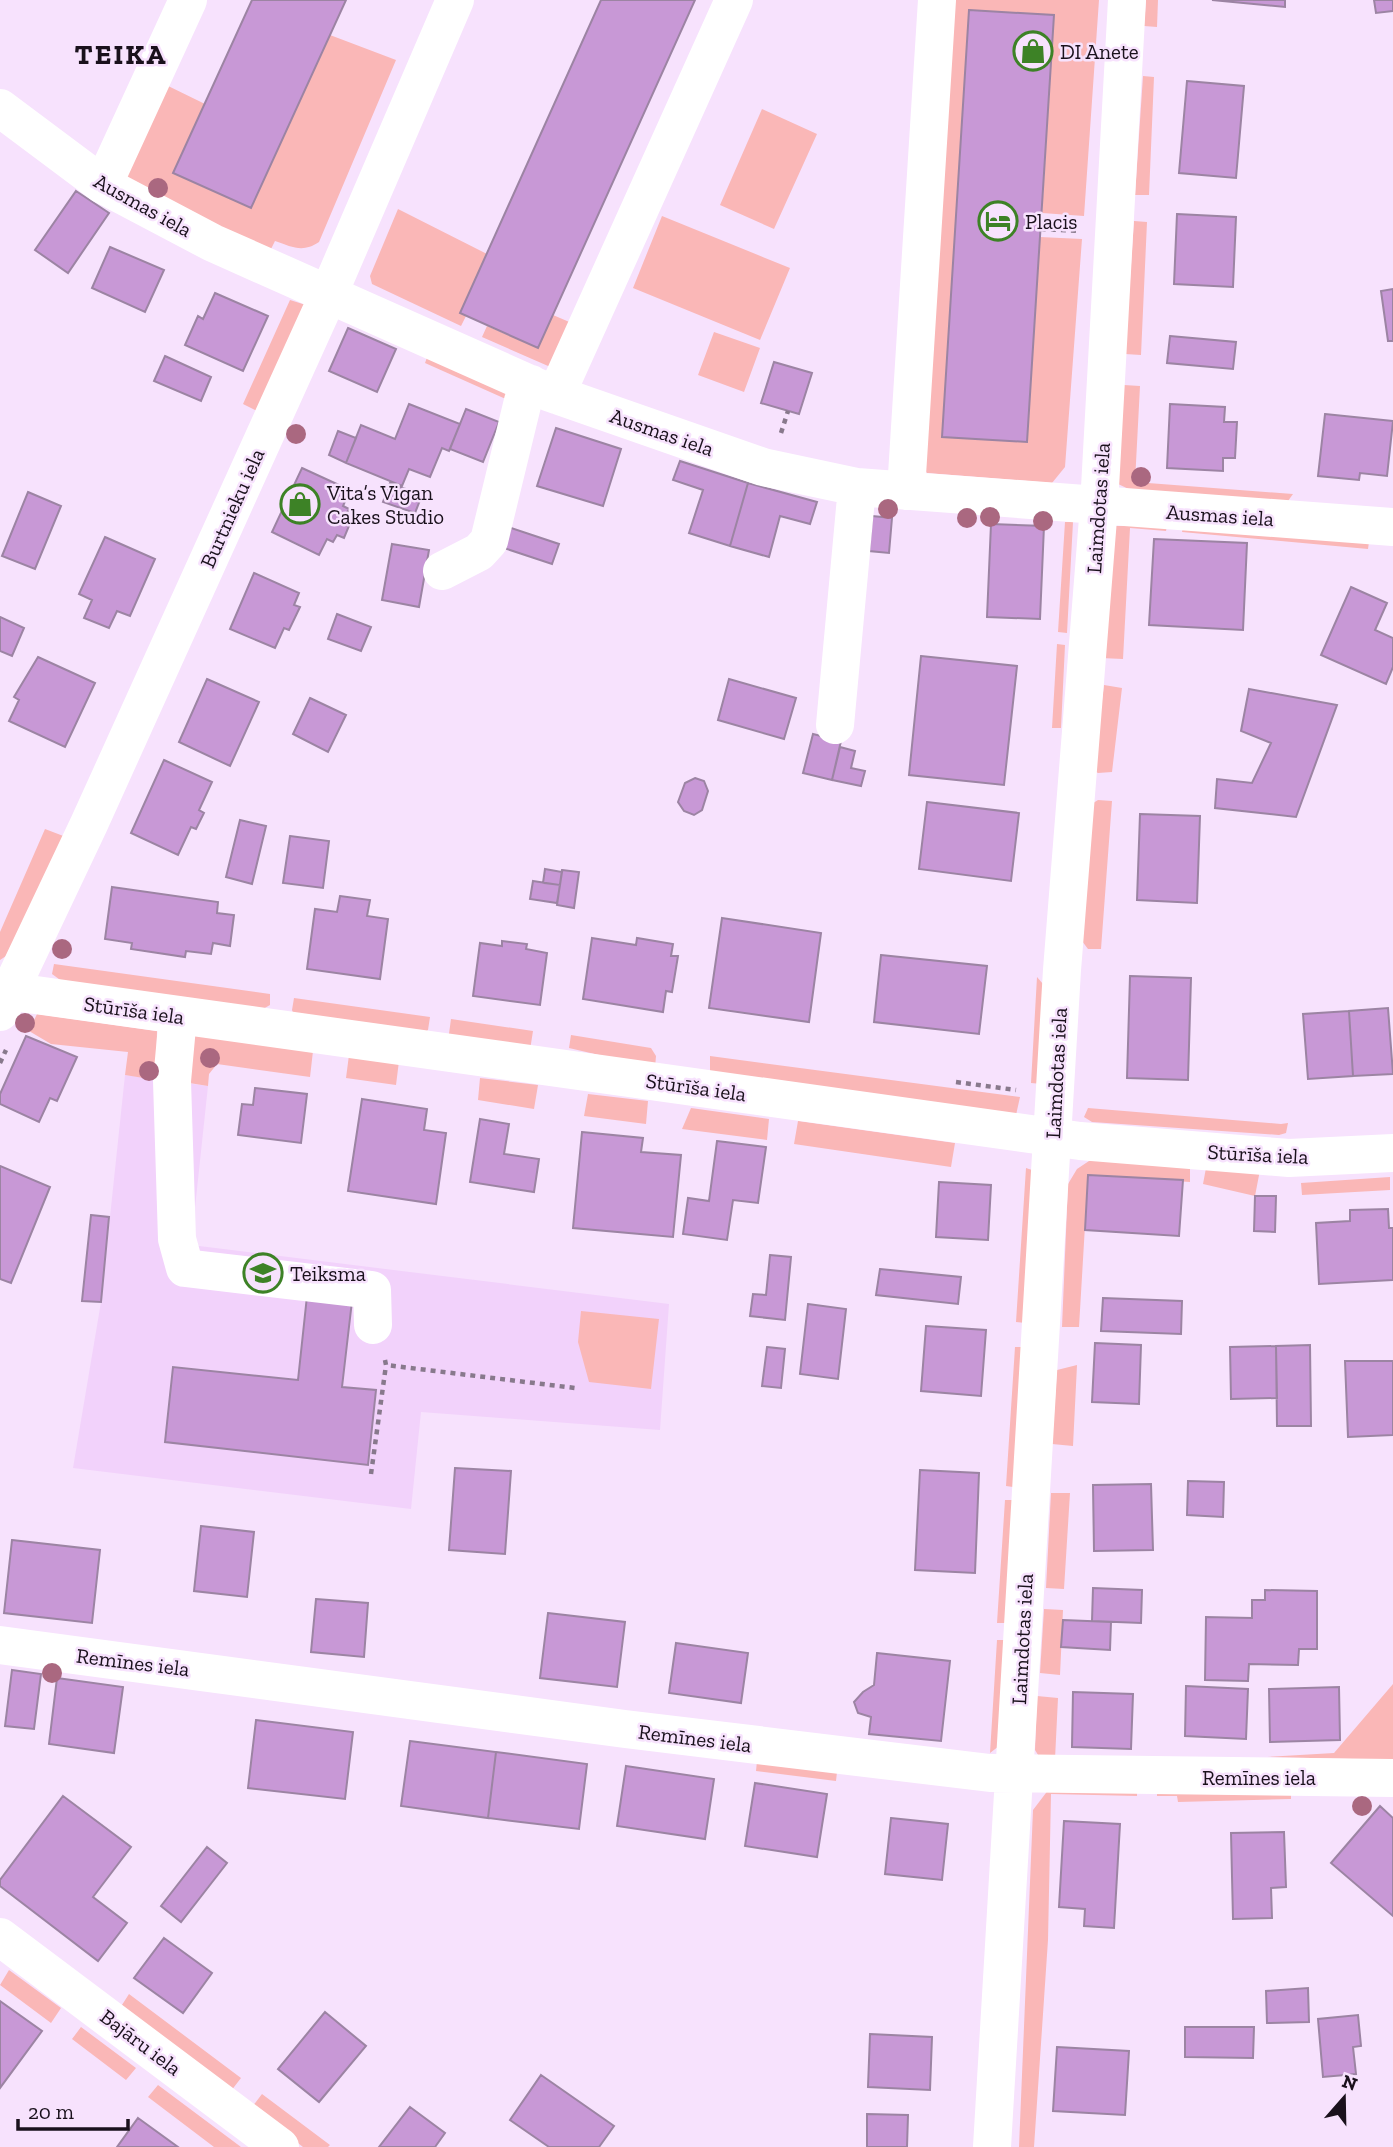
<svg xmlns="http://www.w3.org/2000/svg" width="1393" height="2147" viewBox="0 0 1393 2147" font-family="'Zilla Slab',serif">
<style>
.built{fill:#f2d2fb}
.green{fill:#fab7b7}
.building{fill:#c898d6;stroke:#9c84a3;stroke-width:2}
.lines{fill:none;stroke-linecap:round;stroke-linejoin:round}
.path{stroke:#88798c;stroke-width:4.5;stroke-dasharray:5 5;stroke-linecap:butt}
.minor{stroke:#fff;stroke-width:38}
.tree{fill:#aa6880}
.labels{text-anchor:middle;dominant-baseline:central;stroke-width:5;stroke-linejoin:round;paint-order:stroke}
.poi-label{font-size:21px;fill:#1a111c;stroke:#f7e2fd;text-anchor:start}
.street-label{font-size:21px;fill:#1a111c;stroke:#f7e2fd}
.district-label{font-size:28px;font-weight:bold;letter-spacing:2px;fill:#1a111c;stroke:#f7e2fd}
</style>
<rect width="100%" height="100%" fill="#f7e2fd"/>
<path class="built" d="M125 1075 208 1086 191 1245 669 1304 660 1430 421 1412 411 1509 73 1468 101 1302Z"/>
<path class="green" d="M944 0H1099L1084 216 1042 213 1054 15 969 10 942 436 1027 442 1040 237 1082 239 1065 467 1052 483 927 473 923 468Z
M1146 0H1158L1157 27 1144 26Z
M330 35 396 60 319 242C303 253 292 247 275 241L269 253 115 180 160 82 205 104 174 173 251 208Z
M1143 76 1154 77 1149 195H1135Z
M762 109 817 134 774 229 720 205Z
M398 209 487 254 460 313 466 316 461 326 372 284 370 276Z
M662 216 790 268 760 340 633 288Z
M1134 221 1147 222 1141 355 1125 354Z
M290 300 309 306 263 414 243 404Z
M553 315 574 324 555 369 482 337 487 326 538 348Z
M714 332 760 348 744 392 698 375Z
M429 352 508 386V400L425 363Z
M1124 385 1140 386 1135 482 1293 494 1288 501 1135 492 1116 483Z
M1065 522H1073L1067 633 1058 632Z
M1116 526H1167L1166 531 1130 528 1123 659 1101 658Z
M1183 527 1369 542 1368 549 1182 532Z
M1057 644 1065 645 1061 728H1052Z
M1104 685 1122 688 1112 772 1098 773 1093 770Z
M1098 800 1112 801 1101 949H1088L1082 941 1090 805Z
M45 829 66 837 9 954 0 960V932Z
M54 964 270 994V1005L263 1009 63 982 52 974Z
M1037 977 1049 991 1042 1084 1031 1083Z
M294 998 430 1017 428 1030 422 1035 295 1018 292 1010Z
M37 1014 157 1031 156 1080 125 1075 128 1052 51 1044 29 1031Z
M451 1019 533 1031 530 1050 448 1041Z
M189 1035 313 1051 310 1077 217 1064 209 1074 208 1086 183 1082Z
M571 1035 651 1048 656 1056 655 1068 569 1048Z
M349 1055 399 1061 396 1085 346 1078Z
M710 1056 1020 1097 1016 1115 710 1072Z
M480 1078 538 1085 534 1109 478 1100Z
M588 1094 648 1101 646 1124 584 1116Z
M691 1108 769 1119 767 1140 682 1129Z
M1088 1108 1281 1124 1288 1123 1286 1133 1279 1135 1092 1122 1084 1117Z
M798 1121 955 1143 951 1167 794 1144Z
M1095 1157 1190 1165V1182L1088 1175 1079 1327H1062L1068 1184 1077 1169Z
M1026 1168 1035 1171 1026 1323 1016 1322Z
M1206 1168 1260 1170 1255 1196 1203 1184Z
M1390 1177V1190L1302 1195 1301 1183Z
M581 1311 659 1319 651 1389 589 1382 578 1342Z
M1015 1347H1022L1013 1487 1006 1486Z
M1077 1365 1073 1446 1052 1444 1057 1370Z
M1051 1493H1070L1064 1589 1046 1588Z
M1005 1500H1013L1006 1623H997Z
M1044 1609 1063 1610 1060 1675 1040 1673Z
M997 1640H1006L999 1746 990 1753Z
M1393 1684V1760L1267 1757 1334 1753Z
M1037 1696 1058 1698 1055 1759 1043 1763 1035 1750Z
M757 1761 837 1772 836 1781 756 1771Z
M1052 1785 1137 1788V1796L1051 1794 1048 1940 1034 2147H1019L1033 1810Z
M1157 1788 1291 1789V1799L1178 1802 1177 1796H1157Z
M9 1970 61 2008 51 2023 0 1985Z
M129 1994 241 2078 231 2091 120 2008Z
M81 2027 136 2068 126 2080 72 2039Z
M158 2085 241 2147H214L148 2097Z
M262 2094 330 2145 328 2147H303L252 2107Z"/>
<path class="building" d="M252 0H346L251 208 173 173Z
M601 0H695L538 348 460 313Z
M1212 0H1285V7Z
M1374 0H1393V11L1376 13Z
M969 10 1054 15 1027 442 942 437Z
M1187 81 1244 86 1236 178 1179 173Z
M76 191 109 213 68 273 35 250Z
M1177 214 1236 217 1233 287 1174 284Z
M110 247 164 270 145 312 92 288Z
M1393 289V341H1388L1381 291Z
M215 293 268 316 243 371 185 345 198 316 203 319Z
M348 328 396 349 377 392 329 371Z
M1170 336 1236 342 1233 369 1167 363Z
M165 356 211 377 201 401 154 381Z
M774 362 812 373 799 414 761 403Z
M409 404 460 424 449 451 442 448 430 477 409 469 402 486 346 463 361 425 395 439Z
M1170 404 1225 407 1224 422H1237L1235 458H1223V471L1167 468Z
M466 409 499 422 483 462 450 449Z
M1325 414 1393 421 1387 476 1360 473 1359 480 1318 476Z
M556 428 621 449 603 506 537 486Z
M338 431 356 438 346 463 329 455Z
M680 461 748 483 730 546 689 533 703 490 673 480Z
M302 468 350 490 343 506 349 509 344 518 351 521 344 538 337 535 333 542 327 539 319 555 272 532Z
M390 483 422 495 415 513 383 502Z
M748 483 817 502 810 524 780 516 769 557 730 546Z
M28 492 61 506 35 569 2 556Z
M872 516 892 518 889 553 869 551Z
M991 524 1044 526 1040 619 987 617Z
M508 527 559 544 552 564 504 548Z
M105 537 155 559 130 616 117 611 109 628 84 618 92 600 79 594Z
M1154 539 1247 543 1243 630 1149 625Z
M392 544 429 550 419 607 382 600Z
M254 573 299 593 294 605 300 607 289 630 284 628 275 648 230 629Z
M1351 587 1387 603 1375 630 1393 638V667L1386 684 1321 655Z
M337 614 371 627 361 651 328 639Z
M0 617 24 628 12 656 0 651Z
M921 656 1017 666 1004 785 909 775Z
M38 657 95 683 65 747 9 721 19 700 14 697Z
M207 679 259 702 230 766 179 742Z
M729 679 796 698 784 739 718 720Z
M1249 689 1337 705 1296 817 1215 808 1217 779 1252 783 1271 743 1241 731Z
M310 698 346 715 328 752 293 734Z
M813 734 841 741 832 780 803 773Z
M840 747 855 751 851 768 865 771 861 786 832 780Z
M164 760 212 782 199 810 204 813 196 829 191 827 178 855 131 833Z
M695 778 704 781 708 791 702 810 694 815 684 811 678 802 685 783Z
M927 802 1019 813 1011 881 919 869Z
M1140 814 1200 816 1197 903 1137 900Z
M240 820 266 826 252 884 226 877Z
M290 836 329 841 323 888 283 883Z
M545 869 562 872 560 885 543 883Z
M562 870 579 872 574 908 557 905Z
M533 881 560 885 557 903 530 899Z
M112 887 218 902 217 913 234 915 230 946 213 943 211 954 186 951 185 957 131 949 132 943 105 939Z
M340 896 370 900 367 916 388 919 380 979 307 969 315 909 337 912Z
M722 918 821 933 809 1022 709 1008Z
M592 938 636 945 637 938 673 944 671 956H678L672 992 666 991 663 1012 583 999Z
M502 941 527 944 526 949 547 953 540 1005 473 996 480 943 502 946Z
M881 955 987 966 979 1034 874 1022Z
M1130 976 1191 978 1188 1080 1127 1078Z
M1388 1008 1393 1074 1353 1076 1349 1011Z
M1349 1011 1353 1076 1308 1079 1303 1014Z
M26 1036 77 1057 57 1101 50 1098 39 1122 0 1104V1094Z
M255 1088 307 1094 301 1143 238 1135 242 1104 253 1105Z
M362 1099 427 1109 424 1130 446 1133 436 1204 348 1191Z
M480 1119 509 1124 504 1154 539 1159 534 1192 470 1182Z
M582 1132 643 1138 641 1152 681 1155 673 1237 573 1228Z
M717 1141 766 1147 758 1203 733 1200 727 1240 683 1234 688 1198 709 1201Z
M0 1166 50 1187 11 1283 0 1279Z
M1088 1175 1183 1180 1179 1236 1085 1230Z
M939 1182 991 1185 988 1240 936 1237Z
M1255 1196H1276L1275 1232 1254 1231Z
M1388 1209 1389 1228H1393V1280L1319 1284 1316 1223 1350 1221V1210Z
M91 1215 109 1217 101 1302 82 1301Z
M770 1255 791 1257 785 1320 750 1316 753 1294 766 1295Z
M880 1269 961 1277 958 1304 876 1295Z
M307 1296 352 1301 342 1387 376 1390 368 1465 165 1442 173 1367 298 1380Z
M1103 1298 1182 1301 1181 1334 1101 1331Z
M808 1304 846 1309 838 1379 800 1374Z
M926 1326 986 1330 981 1396 921 1391Z
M1095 1343 1141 1345 1139 1404 1092 1402Z
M1310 1345 1311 1426H1277L1276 1346Z
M1276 1346 1277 1398 1231 1399 1230 1347Z
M767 1347 785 1349 781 1388 762 1386Z
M1345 1361H1393V1435L1348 1437Z
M455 1468 511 1471 505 1554 449 1550Z
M920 1470 979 1473 975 1573 915 1570Z
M1188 1481 1224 1482 1223 1517 1187 1515Z
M1151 1484 1153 1550 1094 1551 1093 1485Z
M201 1526 254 1532 247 1597 194 1591Z
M12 1540 100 1550 92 1623 4 1613Z
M1093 1588 1142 1590 1141 1623 1092 1621Z
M1265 1590 1317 1591V1649H1299L1298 1665 1249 1664 1248 1681 1205 1680 1206 1617 1252 1618V1600H1265Z
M316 1599 368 1603 364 1657 311 1652Z
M548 1613 625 1622 617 1687 540 1678Z
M1063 1620 1111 1622 1110 1650 1061 1647Z
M676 1643 748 1653 741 1703 669 1693Z
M877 1653 950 1661 941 1741 869 1734 871 1717 858 1713 854 1702 863 1692 874 1685Z
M12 1670 41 1674 34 1729 5 1726Z
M57 1678 123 1687 114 1753 49 1744Z
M1186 1686 1248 1689 1246 1739 1185 1736Z
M1339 1687 1340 1740 1270 1742 1269 1689Z
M1073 1692 1133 1694 1131 1749 1072 1747Z
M256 1720 353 1732 345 1799 248 1788Z
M410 1741 496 1752 488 1818 401 1806Z
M496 1752 587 1764 579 1829 488 1818Z
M626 1766 714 1779 705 1839 617 1826Z
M755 1783 827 1794 817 1857 745 1846Z
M63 1796 131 1847 93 1897 127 1923 98 1961 0 1886V1880Z
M1380 1806 1393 1818V1916L1331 1863Z
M891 1818 948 1824 942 1880 885 1874Z
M1064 1821 1120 1824 1114 1928 1084 1926 1085 1909 1059 1907Z
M1284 1832 1286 1887 1271 1888 1272 1918 1233 1919 1231 1833Z
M207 1847 227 1863 181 1922 161 1906Z
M164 1938 212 1973 183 2013 134 1978Z
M1308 1988 1309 2022 1267 2023 1266 1991Z
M0 2001 42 2031 0 2088Z
M325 2012 366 2046 319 2102 278 2069Z
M1358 2015 1361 2046 1353 2047 1356 2074 1323 2077 1318 2019Z
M1185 2027H1254L1253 2058 1185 2057Z
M870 2034 932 2037 930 2090 868 2087Z
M1057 2047 1129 2051 1125 2115 1053 2111Z
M541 2075 614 2126 599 2147H549L510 2120Z
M410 2107 445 2133 435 2147H379Z
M867 2114 908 2115 907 2147H867Z
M138 2118 178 2147H117Z"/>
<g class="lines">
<path class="path" d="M1041 229 1079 231
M781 433 788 411
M0 1063 6 1050
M956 1082 1016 1090
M385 1360 386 1365 575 1388
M371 1474 386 1365"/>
<path class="minor" d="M0 108 103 185 213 243 548 392 763 467 857 487 1393 527
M103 185 188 0
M556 395 734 0
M906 491 937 0
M442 571 479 552 489 541 523 401 531 384
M835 725 857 487
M0 990 1080 1141 1289 1158 1393 1153
M0 1012 89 824 323 307 455 0
M178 1016 172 1081 177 1239 185 1268 372 1290 373 1325
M0 1645 625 1729 990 1773 1393 1778
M0 1937 280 2147
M992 2147 1062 970 1099 506 1127 0"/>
</g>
<g class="tree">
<circle cx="158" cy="188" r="10"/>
<circle cx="296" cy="434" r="10"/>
<circle cx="1141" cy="477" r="10"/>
<circle cx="888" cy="509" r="10"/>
<circle cx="990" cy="517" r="10"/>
<circle cx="967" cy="518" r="10"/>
<circle cx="1043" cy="521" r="10"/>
<circle cx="62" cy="949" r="10"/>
<circle cx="25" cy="1023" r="10"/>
<circle cx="210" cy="1058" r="10"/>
<circle cx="149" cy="1071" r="10"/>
<circle cx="52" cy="1673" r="10"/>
<circle cx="1362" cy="1806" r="10"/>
</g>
<defs>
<g id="shop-ring" transform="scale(2.0125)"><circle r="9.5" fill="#f7e2fd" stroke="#3d8226" stroke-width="1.5"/><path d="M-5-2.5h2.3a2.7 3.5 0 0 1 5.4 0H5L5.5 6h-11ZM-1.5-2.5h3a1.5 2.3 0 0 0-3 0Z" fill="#3d8226"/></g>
<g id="hotel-ring" transform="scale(2.0125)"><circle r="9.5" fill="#f7e2fd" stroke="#3d8226" stroke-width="1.5"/><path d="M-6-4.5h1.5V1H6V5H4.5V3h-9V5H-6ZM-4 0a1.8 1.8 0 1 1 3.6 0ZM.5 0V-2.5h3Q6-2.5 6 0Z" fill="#3d8226"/></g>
<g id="school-ring" transform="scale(2.0125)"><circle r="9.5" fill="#f7e2fd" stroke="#3d8226" stroke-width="1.5"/><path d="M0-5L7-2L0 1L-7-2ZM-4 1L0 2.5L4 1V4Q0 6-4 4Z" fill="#3d8226"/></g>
</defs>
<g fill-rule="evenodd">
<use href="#shop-ring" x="1033" y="51"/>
<use href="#hotel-ring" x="998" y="221"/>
<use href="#shop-ring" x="300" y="504"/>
<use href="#school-ring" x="263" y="1273"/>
</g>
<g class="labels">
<g class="poi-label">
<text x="1060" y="51">DI Anete</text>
<text x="1025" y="221">Placis</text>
<text x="327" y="492">Vita’s Vigan<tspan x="327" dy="24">Cakes Studio</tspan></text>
<text x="290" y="1273">Teiksma</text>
</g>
<g class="street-label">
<text transform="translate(143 205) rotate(29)">Ausmas iela</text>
<text transform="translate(662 432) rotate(19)">Ausmas iela</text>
<text transform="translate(232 508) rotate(-66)">Burtnieku iela</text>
<text transform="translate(1098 508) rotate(-86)">Laimdotas iela</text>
<text transform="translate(1220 515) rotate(4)">Ausmas iela</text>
<text transform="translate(134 1010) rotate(8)">Stūrīša iela</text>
<text transform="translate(1056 1073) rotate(-87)">Laimdotas iela</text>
<text transform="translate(696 1087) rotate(8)">Stūrīša iela</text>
<text transform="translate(1258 1154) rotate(3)">Stūrīša iela</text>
<text transform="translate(1022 1639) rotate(-87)">Laimdotas iela</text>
<text transform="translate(133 1662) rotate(7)">Remīnes iela</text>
<text transform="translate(695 1738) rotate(7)">Remīnes iela</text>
<text x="1259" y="1777">Remīnes iela</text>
<text transform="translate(141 2042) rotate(37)">Bajāru iela</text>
</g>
<g class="district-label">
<text x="121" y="54">TEIKA</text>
</g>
</g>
<g transform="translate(1344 2098) rotate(20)" stroke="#f7e2fd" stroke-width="5" paint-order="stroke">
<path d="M0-5L12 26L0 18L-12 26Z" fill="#1a111c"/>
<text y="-10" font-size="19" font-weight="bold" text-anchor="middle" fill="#1a111c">N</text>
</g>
<path d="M18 2119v10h110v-10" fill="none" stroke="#1a111c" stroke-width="3.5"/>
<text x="28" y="2119" font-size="21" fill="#1a111c" stroke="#f7e2fd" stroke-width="5" paint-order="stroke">20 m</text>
</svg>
